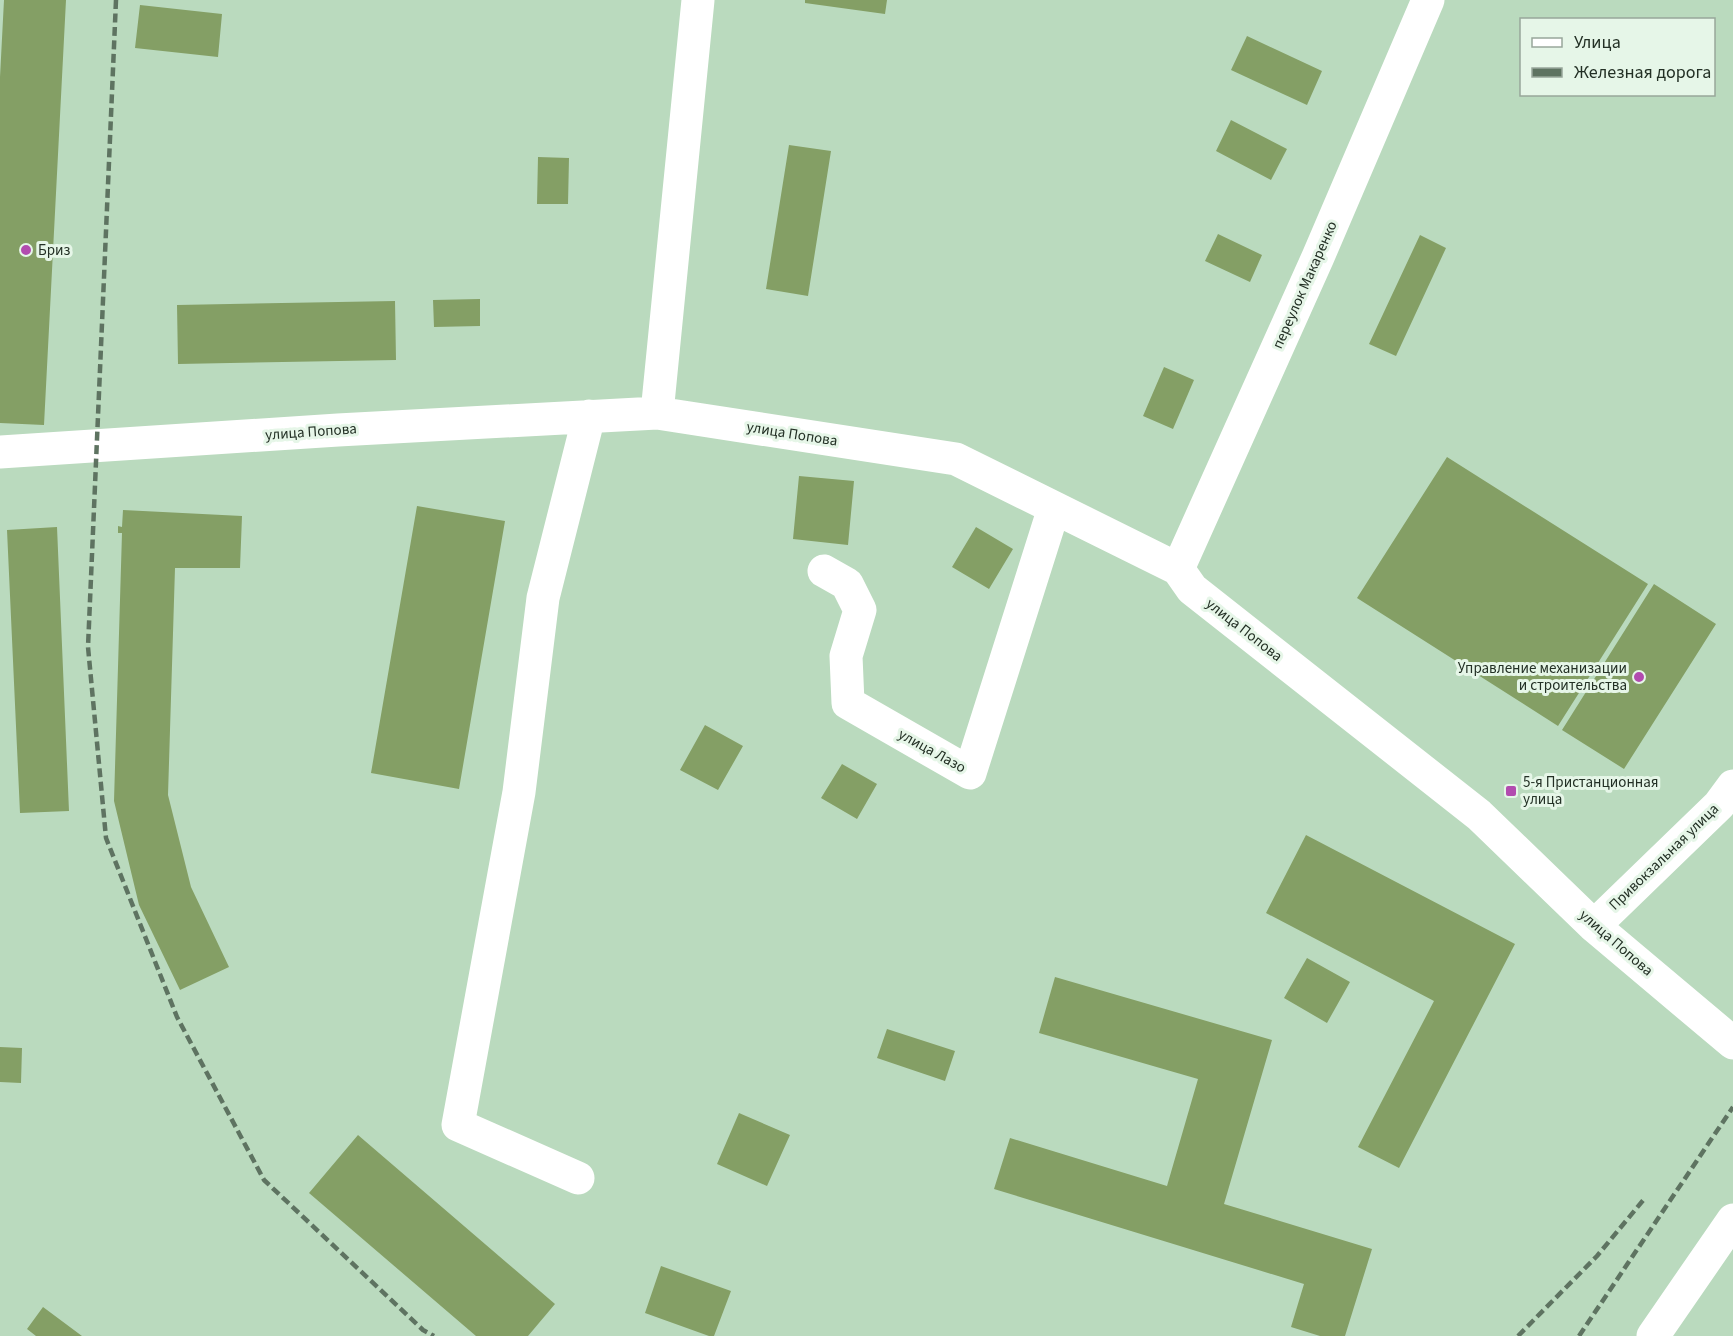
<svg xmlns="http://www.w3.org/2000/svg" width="1733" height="1336" viewBox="0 0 1733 1336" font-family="'Source Sans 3',sans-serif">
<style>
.building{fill:#849f65}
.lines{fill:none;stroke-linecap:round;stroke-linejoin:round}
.minor{stroke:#fff;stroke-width:33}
.rail{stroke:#5e7361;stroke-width:4.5;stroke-dasharray:9 4.5;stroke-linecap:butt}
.poi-dot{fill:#b24baf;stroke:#e6f6e8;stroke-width:2}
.labels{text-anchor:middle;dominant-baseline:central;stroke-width:6;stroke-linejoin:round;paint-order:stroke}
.poi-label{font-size:15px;fill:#233025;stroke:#e6f6e8;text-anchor:start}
.street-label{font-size:15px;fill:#233025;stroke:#e6f6e8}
</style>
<rect width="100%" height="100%" fill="#badabe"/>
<path class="building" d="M4 0H66L44 425 0 423V77Z
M805 0H887L885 14 805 3Z
M140 5 222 14 218 57 135 48Z
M1247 36 1322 71 1307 105 1231 70Z
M1231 120 1287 149 1271 180 1216 151Z
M789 145 831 151 808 296 766 289Z
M538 157 569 158 568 204H537Z
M1218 234 1262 255 1250 282 1205 261Z
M1420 235 1446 248 1396 356 1369 344Z
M480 299V326L434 327 433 300Z
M395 301 396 360 178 364 177 305Z
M1164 367 1194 380 1173 429 1143 416Z
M1447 457 1648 584 1558 726 1357 598Z
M799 476 854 481 848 545 793 539Z
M417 506 505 521 459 789 371 773Z
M123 510 242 516 240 568H175L168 795 191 887 229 967 180 990 139 905 114 801 122 533H118V526L122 527Z
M57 527 69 811 20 813 7 530Z
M976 527 1013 549 989 589 952 567Z
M1654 584 1716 624 1624 769 1562 730Z
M705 725 743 746 718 790 680 770Z
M842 764 877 784 857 819 821 798Z
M1306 835 1515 944 1399 1168 1358 1147 1434 1001 1266 913Z
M1307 958 1350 982 1327 1023 1284 998Z
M1055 977 1272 1040 1224 1204 1372 1249 1345 1336H1320L1291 1327 1304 1284 994 1189 1010 1138 1167 1186 1198 1079 1039 1033Z
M887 1029 955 1051 945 1081 877 1058Z
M0 1047 22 1048 21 1083 0 1082Z
M739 1113 790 1135 767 1186 717 1164Z
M358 1135 555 1304 528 1336H476L309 1193Z
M661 1266 731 1291 714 1336H709L645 1313Z
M43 1307 82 1336H36L27 1329Z"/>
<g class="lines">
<path class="minor" d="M657 413 698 0
M0 452 338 430 657 413 956 459 1178 569 1192 589 1479 815 1594 926 1733 1043
M1178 569 1318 257 1428 0
M824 571 847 584 860 610 846 656 848 703 970 773 1054 508
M1594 926 1719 805 1733 786
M578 1178 458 1125 519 792 543 598 589 416
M1653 1336 1733 1220"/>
<path class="rail" d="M116 0 88 647 106 838 177 1017 264 1180 423 1330 434 1336
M1518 1336 1597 1256 1645 1198
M1579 1336 1733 1107"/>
</g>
<g class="poi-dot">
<circle cx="26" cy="250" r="6"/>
<circle cx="1639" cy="677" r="6"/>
<rect x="1505" y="785" width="12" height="12" rx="3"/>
</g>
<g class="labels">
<g class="poi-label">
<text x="38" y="250">Бриз</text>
<text x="1627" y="668" text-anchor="end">Управление механизации<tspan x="1627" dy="17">и строительства</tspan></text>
<text x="1523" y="782">5-я Пристанционная<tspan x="1523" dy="17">улица</tspan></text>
</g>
<g class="street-label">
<text transform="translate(1305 285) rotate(-66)">переулок Макаренко</text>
<text transform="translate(311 432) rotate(-4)">улица Попова</text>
<text transform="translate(792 434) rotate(9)">улица Попова</text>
<text transform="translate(1244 630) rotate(38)">улица Попова</text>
<text transform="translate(932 751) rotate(29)">улица Лазо</text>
<text transform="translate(1664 857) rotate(-44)">Привокзальная улица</text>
<text transform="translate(1616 943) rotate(41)">улица Попова</text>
</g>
</g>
<rect x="1520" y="18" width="195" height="78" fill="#e6f6e8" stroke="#98a79a" stroke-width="1.5"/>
<rect x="1532" y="38" width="30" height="9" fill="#ffffff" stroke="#98a79a" stroke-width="1.5"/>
<text x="1574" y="48" font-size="18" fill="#233025">Улица</text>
<rect x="1532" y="68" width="30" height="9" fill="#5e7361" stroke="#98a79a" stroke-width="1.5"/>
<text x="1574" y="78" font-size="18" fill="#233025">Железная дорога</text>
</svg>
